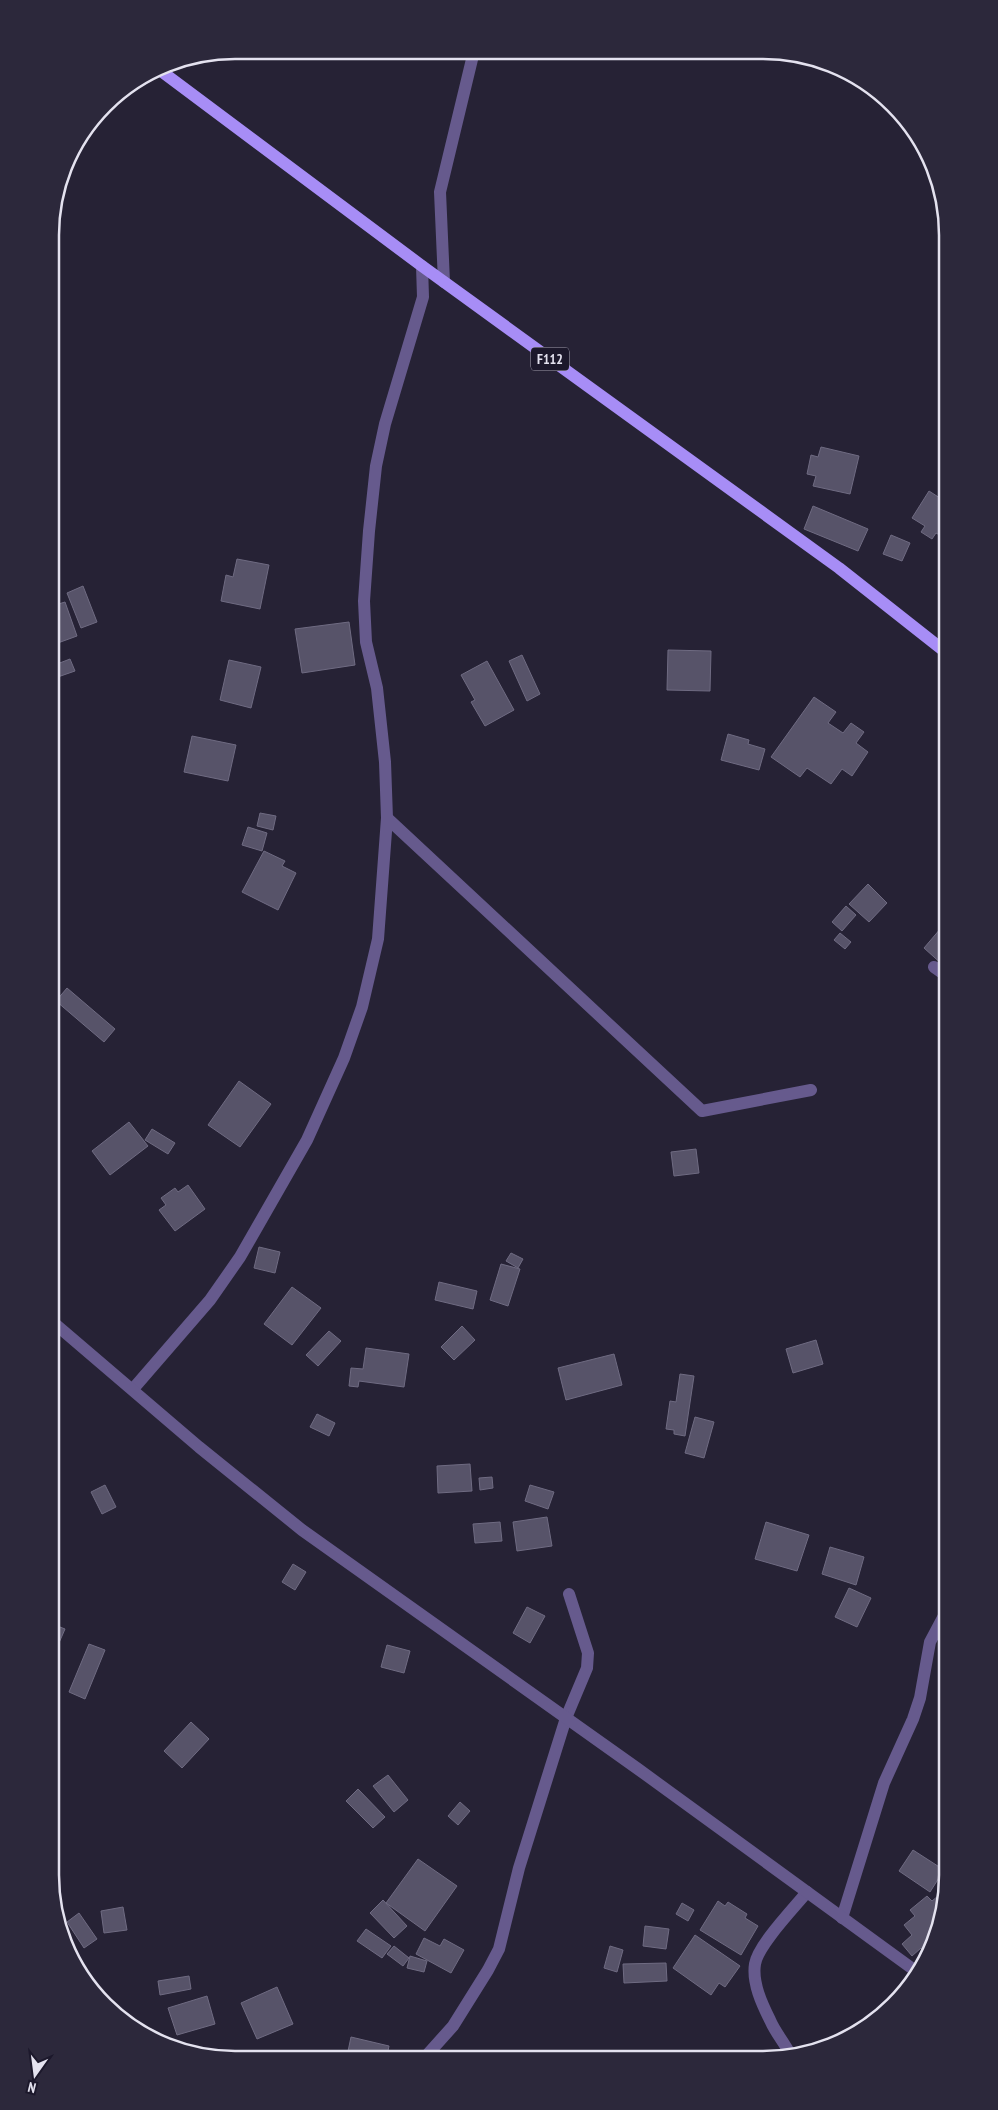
<svg xmlns="http://www.w3.org/2000/svg" width="998" height="2110" viewBox="0 0 998 2110" font-family="'PT Sans Narrow',sans-serif">
<style>
.building{fill:#575369;stroke:#6f6b82}
.lines{fill:none;stroke-linecap:round;stroke-linejoin:round}
.minor{stroke:#665a8d;stroke-width:12}
.tertiary{stroke:#665a8d;stroke-width:12}
.primary{stroke:#a78df6;stroke-width:12}
.labels{text-anchor:middle;dominant-baseline:central;stroke-width:4.5;stroke-linejoin:round;paint-order:stroke}
.shield{fill:#1c182b;stroke:#a8a5b4;stroke-width:1}
.shield-label{font-size:14px;font-weight:bold;fill:#e4e2ef}
.rim{fill:none;stroke:#e4e2ef;stroke-width:2.5}
</style>
<rect width="100%" height="100%" fill="#262235"/>
<path class="building" d="M821 447 859 456 850 494 813 486 816 476 807 474 811 455 818 457Z
M929 491 943 500V537L936 533 932 539 921 532 925 526 912 518Z
M813 506 868 529 858 551 804 529Z
M891 535 910 543 902 561 883 554Z
M237 559 269 565 260 609 221 601 226 575 233 577Z
M83 586 97 622 81 628 67 593Z
M65 602 77 636 55 644 52 635V606Z
M349 622 355 665 302 673 295 629Z
M668 650 711 651 710 691 667 690Z
M522 655 540 694 527 701 509 661Z
M70 659 75 671 52 679V666Z
M229 660 261 667 251 708 220 700Z
M487 661 514 710 485 726 471 702 475 700 461 675Z
M814 697 836 712 828 723 843 733 851 723 864 732 856 743 868 752 852 776 842 769 831 784 807 768 800 777 771 757Z
M728 734 749 740 748 744 765 749 759 770 721 760Z
M192 736 236 745 228 781 184 772Z
M260 813 276 816 273 830 257 826Z
M248 827 267 833 262 851 242 845Z
M264 851 285 861 282 866 296 873 278 910 242 892Z
M868 884 887 903 869 922 849 904Z
M846 906 856 915 842 931 832 922Z
M941 928 944 930V966L924 948Z
M840 933 851 942 845 949 834 940Z
M67 988 115 1029 104 1042 56 1001Z
M239 1081 271 1104 240 1147 208 1125Z
M129 1122 148 1146 110 1175 92 1151Z
M152 1129 175 1143 168 1154 145 1140Z
M696 1149 699 1173 674 1176 671 1152Z
M188 1185 205 1209 175 1231 159 1210 166 1205 161 1198 175 1188 178 1192Z
M259 1247 280 1252 275 1273 254 1268Z
M511 1253 523 1259 518 1268 506 1261Z
M501 1264 520 1269 508 1306 490 1300Z
M439 1282 477 1291 473 1309 435 1300Z
M292 1287 321 1308 292 1345 264 1324Z
M462 1326 475 1340 454 1360 441 1347Z
M329 1331 341 1341 318 1366 306 1355Z
M816 1340 823 1364 793 1373 786 1349Z
M366 1348 409 1354 404 1387 359 1381 358 1387 349 1386 351 1368 363 1369Z
M614 1354 622 1385 566 1400 558 1368Z
M680 1374 694 1376 685 1436 674 1434V1430L666 1429 670 1401 676 1402Z
M317 1414 335 1423 329 1436 310 1427Z
M695 1417 714 1422 704 1458 685 1453Z
M470 1464 472 1491 438 1493 437 1466Z
M492 1477 493 1488 480 1490 479 1478Z
M105 1485 116 1507 102 1514 91 1492Z
M530 1485 554 1492 548 1509 525 1501Z
M547 1517 552 1546 517 1551 513 1522Z
M500 1522 502 1541 475 1543 473 1524Z
M766 1522 809 1535 797 1571 755 1559Z
M830 1547 864 1557 856 1585 822 1574Z
M293 1564 306 1572 295 1590 282 1582Z
M849 1588 871 1598 857 1627 835 1617Z
M527 1607 545 1616 530 1643 513 1633Z
M55 1625 65 1629 55 1652Z
M89 1644 105 1650 85 1699 69 1692Z
M387 1645 410 1651 404 1673 381 1667Z
M191 1722 209 1739 182 1768 164 1751Z
M388 1775 408 1800 394 1812 373 1786Z
M358 1789 385 1817 373 1828 346 1801Z
M460 1802 470 1811 458 1825 448 1816Z
M913 1850 944 1870 930 1892 899 1871Z
M418 1859 457 1886 425 1931 386 1903Z
M927 1896 932 1901 938 1896 944 1903 935 1943 924 1952 921 1948 912 1956 902 1944 912 1935 904 1925 915 1916 910 1910Z
M383 1900 407 1926 394 1938 370 1913Z
M718 1901 725 1906 728 1902 747 1914 745 1918 758 1926 741 1955 700 1930Z
M682 1903 694 1910 688 1921 676 1914Z
M123 1907 127 1930 104 1933 101 1911Z
M79 1913 97 1939 84 1948 67 1922Z
M645 1926 669 1929 666 1949 643 1946Z
M366 1929 391 1946 382 1958 357 1941Z
M695 1935 740 1966 725 1987 719 1983 711 1995 673 1968Z
M424 1938 440 1946 444 1939 464 1950 451 1973 416 1954Z
M394 1946 409 1958 403 1966 387 1954Z
M610 1946 623 1950 617 1972 604 1968Z
M410 1956 427 1961 424 1972 407 1968Z
M666 1963 667 1981 624 1983 623 1964Z
M189 1976 191 1989 160 1995 158 1981Z
M277 1987 293 2024 257 2039 241 2003Z
M207 1996 215 2024 177 2035 168 2008Z
M351 2037 389 2046 387 2056H347Z"/>
<g class="lines">
<path class="minor" d="M444 282 440 192 474 51
M387 818 702 1111 811 1090
M934 967 944 974
M133 1389 210 1300 240 1257 307 1140 344 1058 362 1007 378 939 387 818 385 762 377 688 366 642 364 601 369 531 376 466 385 424 423 297 422 266
M842 1918 884 1783 913 1719 920 1698 930 1642 947 1610
M790 2054C784 2042 775 2032 770 2020 762 2004 752 1983 755 1964 758 1945 794 1908 807 1892
M427 2055 453 2026 488 1970 499 1949 519 1868 566 1718 587 1668 588 1653 569 1594"/>
<path class="tertiary" d="M54 1323 199 1447 302 1530 638 1769 917 1972"/>
<path class="primary" d="M157 68 422 266 839 568 943 650"/>
</g>
<g class="labels">
<rect class="shield" x="531" y="347.5" width="38" height="23" rx="4"/>
<g class="shield-label">
<text x="550" y="359">F112</text>
</g>
</g>
<path d="M0 0H998V2110H0ZM235 59H763A176 176 0 0 1 939 235V1875A176 176 0 0 1 763 2051H235A176 176 0 0 1 59 1875V235A176 176 0 0 1 235 59Z" fill="#2c283b" fill-rule="evenodd"/>
<path class="rim" d="M235 59H763A176 176 0 0 1 939 235V1875A176 176 0 0 1 763 2051H235A176 176 0 0 1 59 1875V235A176 176 0 0 1 235 59Z"/>
<g transform="translate(35 2075) rotate(194)" stroke="#1c182b" stroke-width="4" paint-order="stroke">
<path d="M0-4L9 19L0 12L-9 19Z" fill="#e4e2ef"/>
<text y="-8" font-size="14" font-weight="bold" text-anchor="middle" fill="#e4e2ef">N</text>
</g>
</svg>
